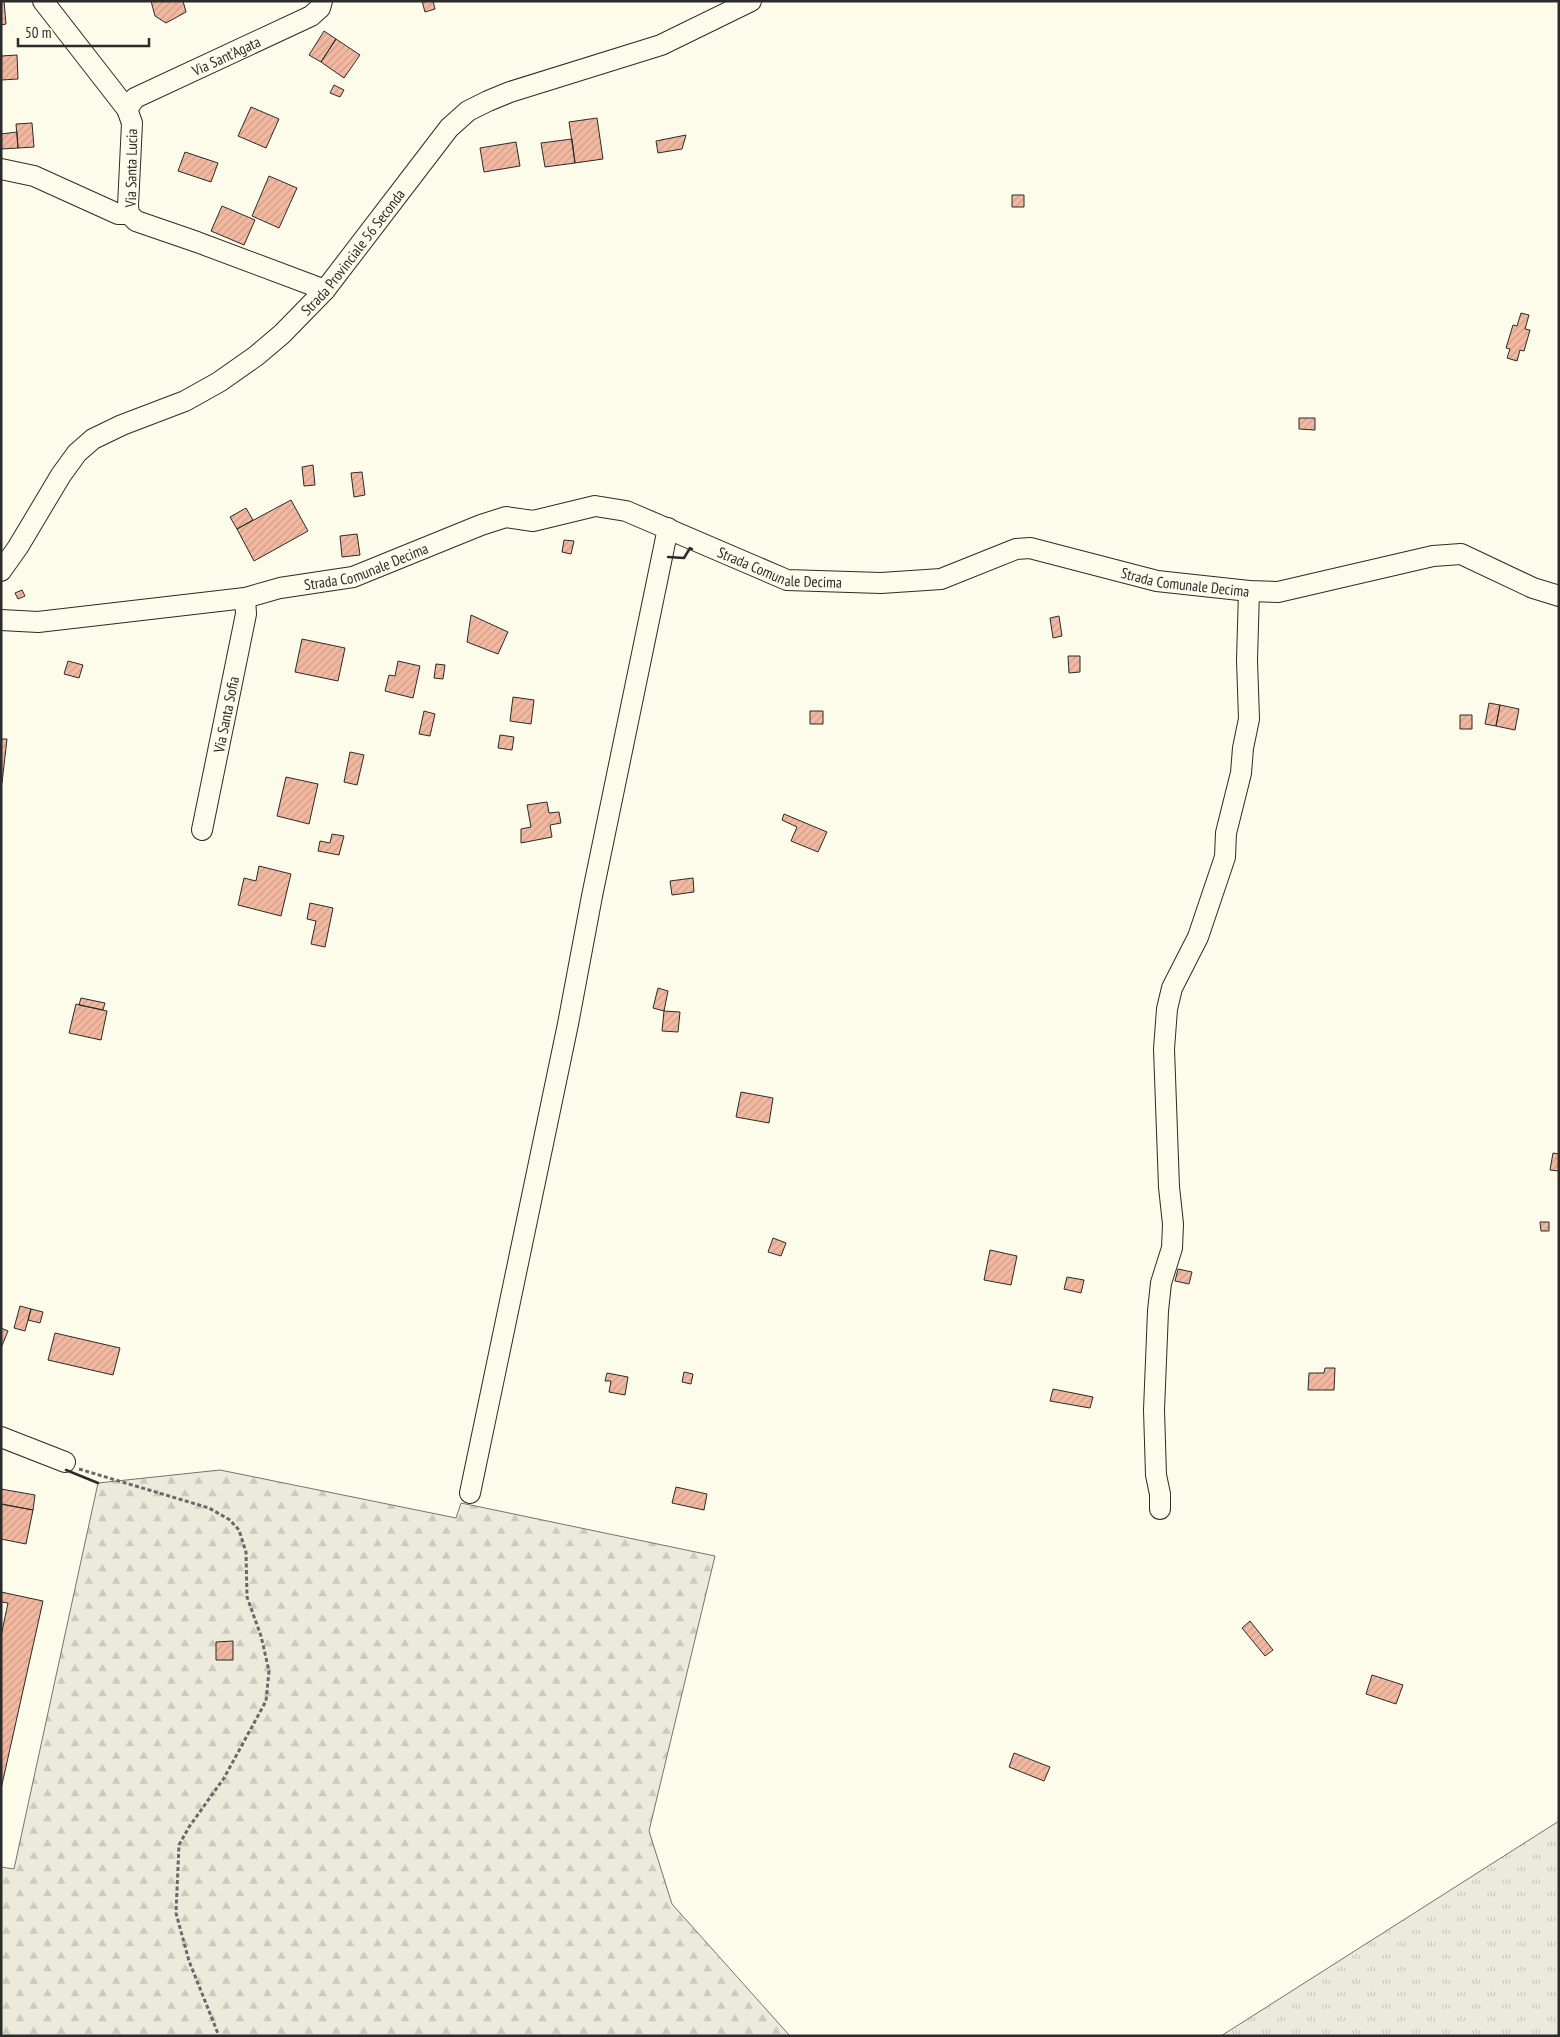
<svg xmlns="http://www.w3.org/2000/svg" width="1560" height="2037" viewBox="0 0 1560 2037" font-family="'PT Sans Narrow',sans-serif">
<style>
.grass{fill:url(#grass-tufts);stroke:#74746e}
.forest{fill:url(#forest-firs);stroke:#74746e}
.building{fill:url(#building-hatch);stroke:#2b2b2b}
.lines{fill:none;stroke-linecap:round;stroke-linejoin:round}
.minor-casing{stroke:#2b2b2b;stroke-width:22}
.path{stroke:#6a6964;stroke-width:3;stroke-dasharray:4 2.5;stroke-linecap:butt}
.minor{stroke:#fdfbea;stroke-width:20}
.wall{stroke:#2b2b2b;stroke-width:2.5}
.labels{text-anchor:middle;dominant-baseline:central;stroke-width:4;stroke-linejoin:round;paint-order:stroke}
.street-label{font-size:15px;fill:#2b2b2b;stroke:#fdfbea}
</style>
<defs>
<pattern id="grass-tufts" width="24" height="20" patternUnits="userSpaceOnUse" patternTransform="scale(1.25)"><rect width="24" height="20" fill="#ecebdb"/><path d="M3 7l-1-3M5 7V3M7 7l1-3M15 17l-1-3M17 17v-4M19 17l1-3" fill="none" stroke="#cbcabc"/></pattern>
<pattern id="forest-firs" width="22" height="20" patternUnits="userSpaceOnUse" patternTransform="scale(1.25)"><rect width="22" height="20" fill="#ecebdb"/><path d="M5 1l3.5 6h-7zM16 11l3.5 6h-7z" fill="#cbcabc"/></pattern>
<pattern id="building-hatch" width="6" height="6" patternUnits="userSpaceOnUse" patternTransform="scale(1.25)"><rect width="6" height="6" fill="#f2b8a0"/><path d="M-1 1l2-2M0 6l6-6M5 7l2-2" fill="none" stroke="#d09e8a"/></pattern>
</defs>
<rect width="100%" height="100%" fill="#fdfbea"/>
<path class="grass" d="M1559 1821V2036H1221Z"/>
<path class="forest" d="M220 1470 456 1518 461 1503 715 1556 649 1831 672 1904 790 2036H1V1867L14 1869 98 1483Z"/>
<path class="building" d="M1 1H4L6 24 1 25Z
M151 1H183L186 12 166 23 155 16Z
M422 1H433L435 9 425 12Z
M324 31 336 39 321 62 309 55Z
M336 39 360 55 344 78 321 62Z
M17 55 18 79 1 80V56Z
M334 85 344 90 340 97 330 93Z
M251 107 279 119 266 148 238 136Z
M597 118 603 159 575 163 569 122Z
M32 123 34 147 18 148 16 124Z
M17 132 18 148 1 149V134Z
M686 135 682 149 658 153 656 141Z
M572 139 575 163 545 167 541 143Z
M516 142 520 166 484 172 480 148Z
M185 152 218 163 211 182 178 171Z
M269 176 297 188 279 228 252 216Z
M1012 195H1024V207H1012Z
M222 206 255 220 244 245 211 231Z
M1521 313 1529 315 1525 329 1530 330 1524 351 1520 350 1517 361 1507 358 1510 349 1506 348 1513 325 1517 326Z
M1299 418H1315V430L1299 429Z
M313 465 315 485 304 486 302 467Z
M362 472 365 495 354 497 351 473Z
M291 500 308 531 254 561 237 529Z
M246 508 253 520 237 529 230 517Z
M357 534 360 555 342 557 340 536Z
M564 540 574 541 571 554 562 552Z
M22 590 25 596 18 599 15 593Z
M471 615 508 632 498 654 467 642Z
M1059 616 1062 636 1053 638 1050 618Z
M302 639 345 648 338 681 295 672Z
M1068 656H1080V672L1069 673Z
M68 661 83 665 79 678 64 674Z
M398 661 420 666 413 698 385 691 389 675 395 676Z
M436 664 445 665 443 679 434 678Z
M513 697 534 700 531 724 510 721Z
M1489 703 1500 705 1496 726 1485 724Z
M1500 705 1519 709 1515 730 1496 726Z
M424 711 435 714 430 736 419 734Z
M810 711H823V724H810Z
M1460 715H1472V729H1460Z
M500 735 514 737 512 750 498 748Z
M1 739H7L2 783H1Z
M350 752 364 755 357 785 344 782Z
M286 777 318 784 309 824 277 816Z
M547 802 549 813 559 812 561 823 550 825 552 837 521 843V829L531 827 527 805Z
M784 814 827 832 818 852 791 841 797 827 782 820Z
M332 834 344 836 339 855 318 851 320 841 330 843Z
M259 866 291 874 281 916 238 905 244 878 256 881Z
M693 878 694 892 672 895 670 881Z
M310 903 333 908 325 947 311 944 316 921 307 919Z
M658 988 668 991 664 1011 653 1008Z
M81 998 105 1003 103 1010 79 1005Z
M76 1004 107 1011 101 1040 69 1033Z
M664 1011 680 1012 678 1032 662 1031Z
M741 1092 773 1098 769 1123 736 1117Z
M1553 1153 1559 1154V1171L1550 1170Z
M1540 1222H1549V1231H1541Z
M773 1238 786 1243 781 1256 768 1252Z
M990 1250 1017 1256 1011 1285 984 1280Z
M1178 1269 1192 1272 1189 1284 1175 1281Z
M1067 1277 1084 1280 1081 1293 1064 1289Z
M20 1306 31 1309 25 1331 14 1328Z
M31 1309 43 1312 40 1323 28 1320Z
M1 1328 8 1331 1 1348Z
M55 1333 120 1348 113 1375 48 1360Z
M1325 1368H1335L1334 1390H1308L1309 1373H1324Z
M684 1372 693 1374 691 1384 682 1382Z
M607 1373 628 1377 625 1395 609 1392 611 1381H605Z
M1053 1389 1093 1397 1090 1408 1050 1401Z
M676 1487 707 1494 704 1510 672 1503Z
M1 1489 35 1495 33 1510 1 1504Z
M1 1504 33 1510 26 1544 1 1539Z
M1 1592 43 1601 1 1789V1636L8 1603 1 1602Z
M1250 1621 1273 1650 1265 1656 1242 1628Z
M233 1641V1660H216V1642Z
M1372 1675 1403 1685 1396 1704 1366 1694Z
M1014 1753 1050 1767 1044 1781 1009 1767Z"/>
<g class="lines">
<g class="minor-casing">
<g id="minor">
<path d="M43 1 127 109 132 123 128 206 129 214 136 221 197 242 325 290"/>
<path id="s1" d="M127 109 135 98 311 16 320 8 322 1"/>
<path d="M1 169 34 176 118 214H129"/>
<path id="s2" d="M1 571 18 547 61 475 77 453 93 439 122 425 185 401 219 382 256 356 282 334 325 290 449 128 468 111 488 101 510 92 661 45 751 1"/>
<path id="s3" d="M1 620 38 622 245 598 280 588 353 577 481 525 506 517 533 521 595 506 626 511 787 580 881 583 941 579 1016 549 1030 548 1157 581 1249 591 1278 592 1433 556 1461 554 1533 588 1559 596"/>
<path id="s4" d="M202 830 246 614 245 598"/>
<path d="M1 1437 65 1462"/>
<path d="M470 1493 568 1024 592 896 668 528"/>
<path d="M1160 1509V1494L1156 1475 1154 1410 1158 1311 1161 1283 1172 1248 1173 1224 1169 1187 1164 1049 1167 1009 1172 988 1198 937 1225 857 1226 833 1241 773 1243 748 1249 719 1247 660 1249 591"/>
</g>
</g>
<path class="path" d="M79 1469 209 1508 230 1520 239 1530 246 1552 247 1597 261 1636 269 1671 266 1701 224 1778 189 1827 179 1845 176 1913 189 1961 219 2036"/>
<use href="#minor" class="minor"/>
<path class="wall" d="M668 557 684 558 690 548 692 549
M66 1470 98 1483"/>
</g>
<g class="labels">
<g class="street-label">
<text stroke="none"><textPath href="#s1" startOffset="114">Via Sant'Agata</textPath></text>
<text transform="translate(131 168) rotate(-89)">Via Santa Lucia</text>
<text stroke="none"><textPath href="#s2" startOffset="488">Strada Provinciale 56 Seconda</textPath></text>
<text stroke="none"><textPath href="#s3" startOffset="808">Strada Comunale Decima</textPath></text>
<text stroke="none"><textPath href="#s3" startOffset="371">Strada Comunale Decima</textPath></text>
<text stroke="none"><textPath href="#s3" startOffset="1226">Strada Comunale Decima</textPath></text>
<text stroke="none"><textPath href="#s4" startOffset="118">Via Santa Sofia</textPath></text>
</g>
</g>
<rect width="1560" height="2037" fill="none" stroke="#2b2b2b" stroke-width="5"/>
<path d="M18 38v8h131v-8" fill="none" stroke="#2b2b2b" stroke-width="2.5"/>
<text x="25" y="38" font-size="15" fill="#2b2b2b" stroke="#fdfbea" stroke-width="4" paint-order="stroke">50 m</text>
</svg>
